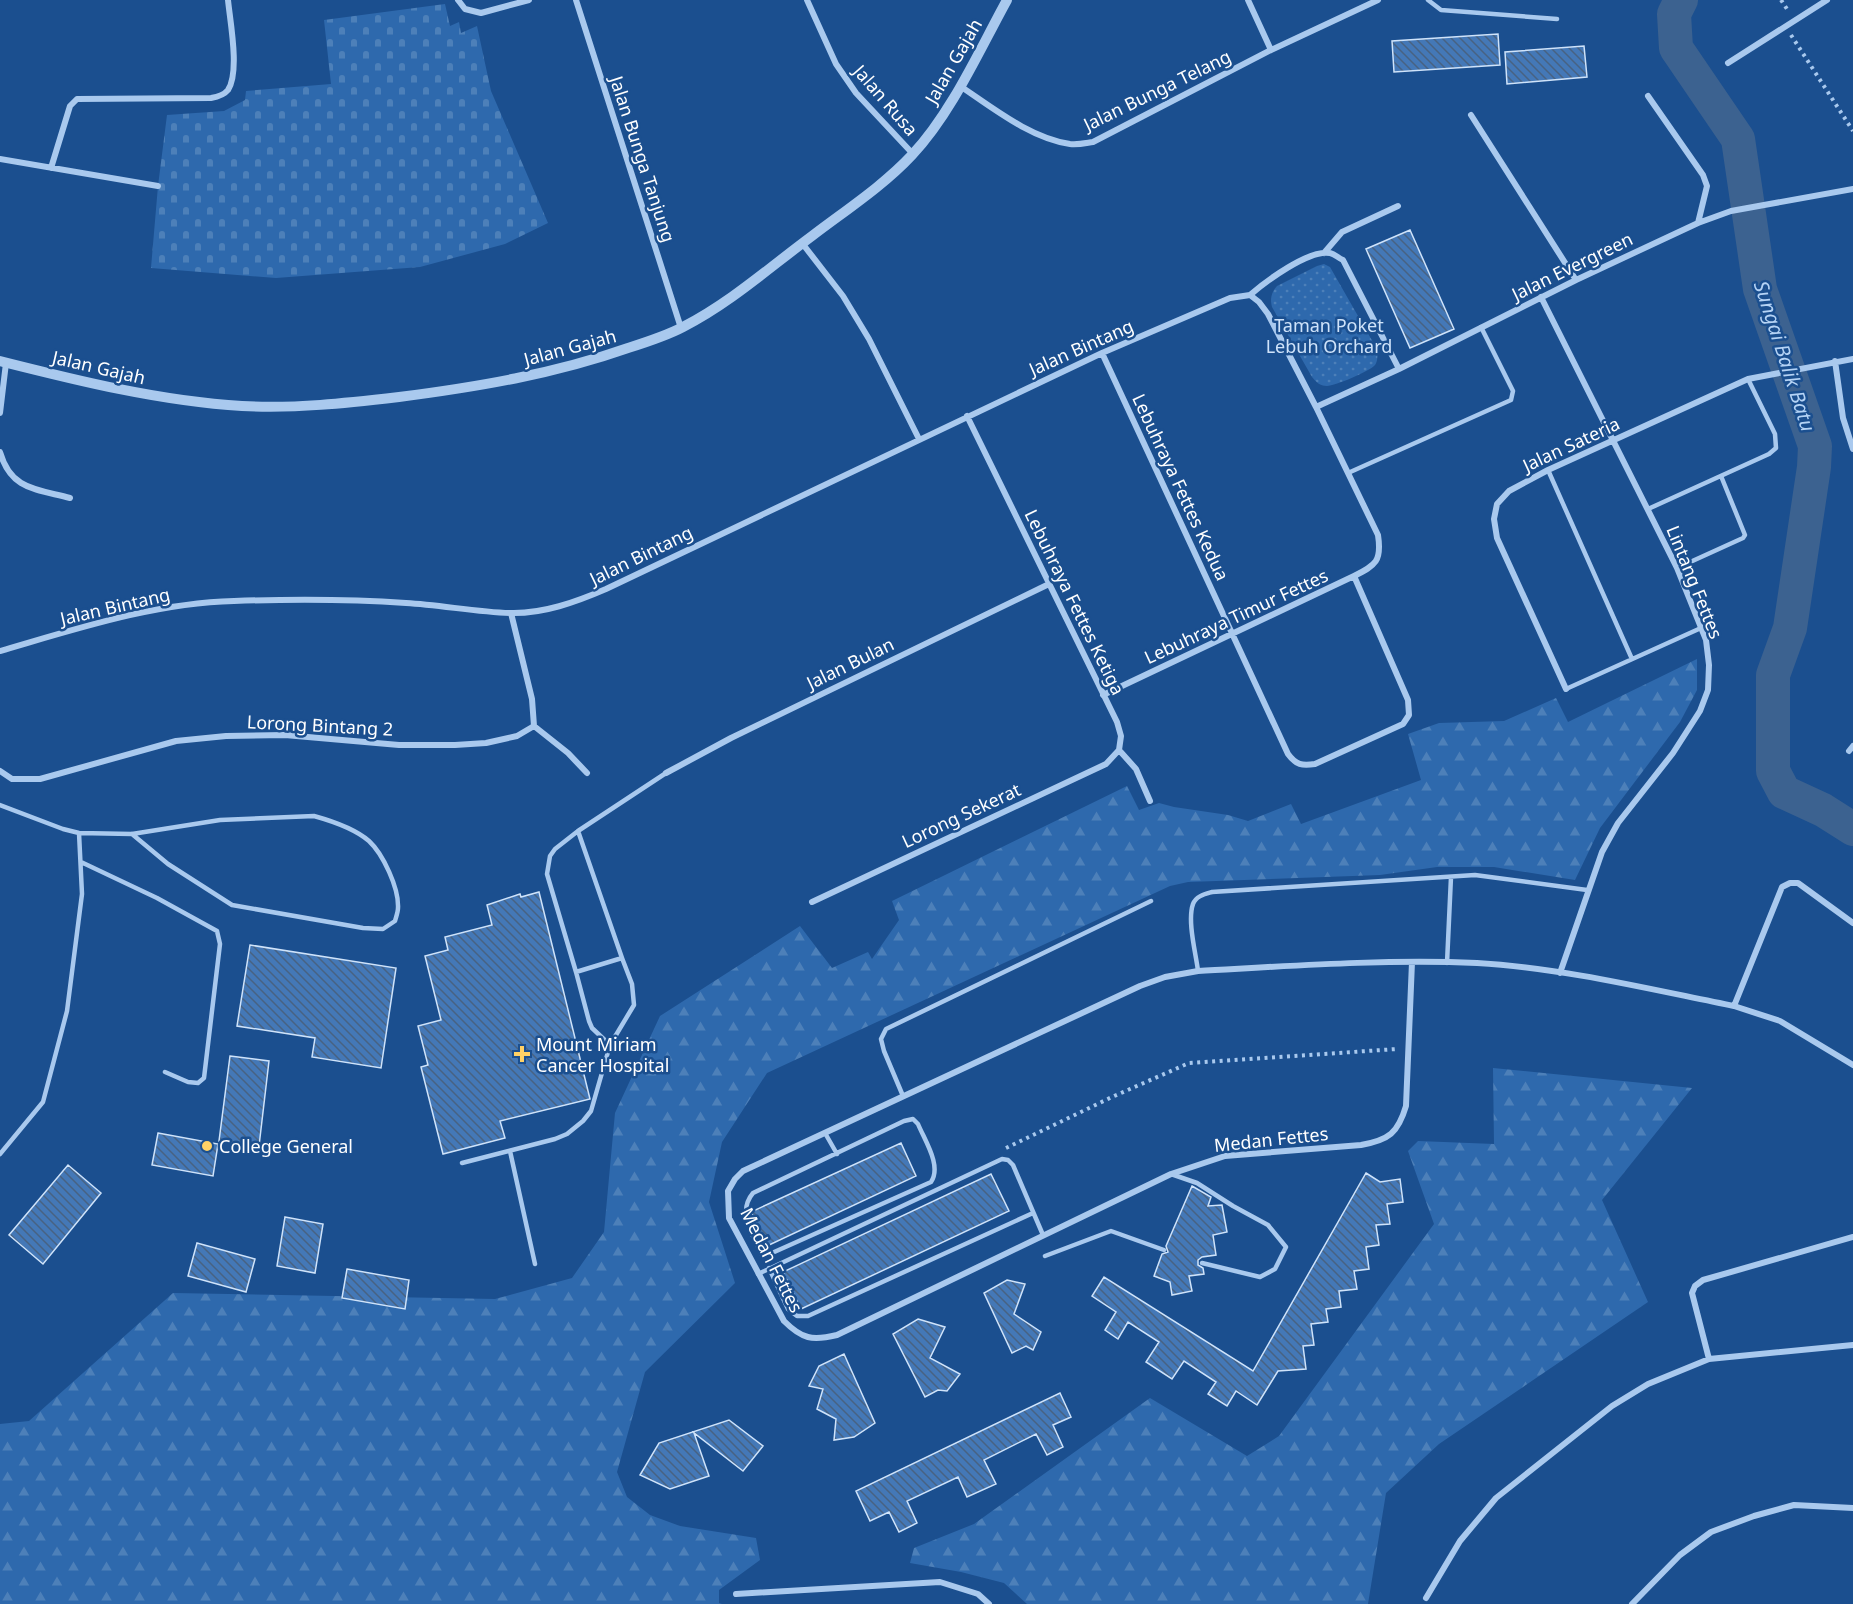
<svg xmlns="http://www.w3.org/2000/svg" width="1853" height="1604" viewBox="0 0 1853 1604" font-family="'Noto Sans',sans-serif">
<style>
.grass{fill:url(#grass-dots)}
.forest{fill:url(#forest-firs)}
.cemetery{fill:url(#cemetery-stones)}
.lines{fill:none;stroke-linecap:round;stroke-linejoin:round}
.river{stroke:#3c6290;stroke-width:34}
.building{fill:url(#building-back-hatch);stroke:#cfe3fa;stroke-width:1.5}
.path{stroke:#a9c9ee;stroke-width:4;stroke-dasharray:3 4.5;stroke-linecap:butt}
.service{stroke:#a9c9ee;stroke-width:4.5}
.minor{stroke:#a9c9ee;stroke-width:6}
.tertiary{stroke:#a9c9ee;stroke-width:10}
.poi-dot{fill:#ffd166;stroke:#1b4f8f;stroke-width:2}
.labels{text-anchor:middle;dominant-baseline:central;stroke-width:5;stroke-linejoin:round;paint-order:stroke}
.street-label{font-size:18px;fill:#fff;stroke:#1b4f8f}
.park-label{font-size:18px;fill:#cfe3fa;stroke:#1b4f8f}
.poi-label{font-size:18px;fill:#fff;stroke:#1b4f8f;text-anchor:start}
.water-label{font-size:20px;font-style:italic;fill:#b5d3f5;stroke:#1b4f8f}
</style>
<defs>
<pattern id="grass-dots" width="8" height="8" patternUnits="userSpaceOnUse" patternTransform="scale(1.5)"><rect width="8" height="8" fill="#2e69ad"/><path d="M2 2h.1M6 6h.1" fill="none" stroke="#4d80b9" stroke-width="1.8" stroke-linecap="round"/></pattern>
<pattern id="forest-firs" width="22" height="20" patternUnits="userSpaceOnUse" patternTransform="scale(1.5)"><rect width="22" height="20" fill="#2e69ad"/><path d="M5 1l3.5 6h-7zM16 11l3.5 6h-7z" fill="#4d80b9"/></pattern>
<pattern id="cemetery-stones" width="16" height="16" patternUnits="userSpaceOnUse" patternTransform="scale(1.5)"><rect width="16" height="16" fill="#2e69ad"/><path d="M2 7V4a2 2 0 0 1 4 0v3zM10 15v-3a2 2 0 0 1 4 0v3z" fill="#4d80b9"/></pattern>
<pattern id="building-back-hatch" width="6" height="6" patternUnits="userSpaceOnUse" patternTransform="scale(1.5)"><rect width="6" height="6" fill="#4478b7"/><path d="M-1 5l2 2M0 0l6 6M5-1l2 2" fill="none" stroke="#486282"/></pattern>
</defs>
<rect width="100%" height="100%" fill="#1b4f8f"/>
<path class="grass" d="M1324 264 1330 267 1378 351C1377 356 1378 361 1375 365 1370 371 1335 386 1327 386 1320 386 1316 382 1312 377L1272 307C1270 299 1271 293 1277 286L1317 266Z"/>
<path class="forest" d="M1697 659V690L1680 722 1600 828 1575 880 1494 867H1437L1380 875 1188 882 1170 886 767 1073 722 1142 709 1202 735 1283 645 1372 617 1472 627 1497 650 1515 680 1526 756 1538 760 1560 719 1590V1603L722 1604H0V1424L29 1421 173 1293 495 1299 572 1278 604 1232 615 1113 660 1016 800 926 832 968 868 952 872 959 899 920 892 901 1127 786 1139 810 1159 803 1174 807 1228 815 1248 821 1291 804 1301 824 1421 780 1408 734 1439 723 1504 721 1556 698 1568 722Z
M1493 1068 1692 1088 1602 1200 1648 1302 1439 1444 1386 1493 1368 1604H1027L1004 1583 961 1572 910 1563 914 1548 974 1524 1150 1398 1247 1456 1279 1436 1434 1224 1408 1151 1418 1141 1494 1144Z"/>
<path class="cemetery" d="M445 4 450 26 459 22 461 33 477 26 491 91 548 223 505 244 420 267 276 278 151 268 158 186 167 115 224 111 245 100 246 91 331 84 324 20Z"/>
<g class="lines">
<path class="river" d="M1681 0 1674 14 1676 48 1738 139 1760 289 1815 446 1814 467 1790 628 1773 675V771L1784 792 1823 810 1853 829"/>
</g>
<path class="building" d="M1498 34 1500 65 1394 72 1392 41Z
M1584 46 1587 77 1507 84 1505 52Z
M1410 230 1454 329 1410 348 1366 249Z
M539 892 590 1099 500 1121 505 1138 443 1154 421 1067 428 1065 418 1026 441 1020 425 956 448 950 445 937 492 925 487 905 520 894 521 897Z
M250 945 396 968 381 1068 312 1057 315 1038 237 1026Z
M230 1056 269 1061 259 1146 219 1141Z
M158 1133 218 1144 213 1176 152 1165Z
M901 1143 916 1176 767 1246 751 1212Z
M68 1165 101 1193 43 1264 9 1235Z
M1366 1173 1380 1182 1400 1179 1403 1202 1387 1204 1390 1224 1376 1225 1379 1245 1366 1247 1369 1269 1354 1271 1357 1289 1339 1291 1341 1307 1326 1309 1328 1322 1311 1324 1314 1345 1303 1346 1306 1369 1278 1371 1257 1405 1236 1391 1227 1406 1208 1394 1216 1382 1184 1361 1172 1379 1146 1362 1159 1342 1128 1322 1118 1339 1105 1330 1116 1312 1092 1296 1104 1277 1253 1371Z
M991 1174 1009 1211 801 1309 783 1272Z
M1192 1186 1211 1197 1208 1206 1222 1205 1227 1232 1213 1235 1216 1255 1202 1257 1198 1260V1265L1203 1268 1204 1274 1189 1276 1192 1291 1172 1295 1170 1282 1154 1276 1162 1254 1168 1252 1166 1246Z
M285 1217 323 1224 315 1273 277 1266Z
M197 1243 255 1259 246 1292 188 1276Z
M347 1269 409 1280 405 1309 342 1298Z
M1007 1280 1025 1284 1014 1314 1041 1332 1033 1350 1026 1346 1012 1353 984 1293Z
M918 1319 945 1327 930 1358 960 1374 947 1391 938 1390 925 1397 893 1334Z
M844 1354 875 1423 854 1437 834 1440 836 1419 817 1409 823 1389 809 1386 819 1366Z
M1060 1393 1071 1417 1053 1425 1063 1447 1047 1455 1036 1434 984 1460 996 1484 967 1497 958 1477 907 1501 917 1523 899 1532 889 1512 870 1521 856 1491Z
M729 1420 763 1446 743 1471 694 1433 709 1476 670 1489 640 1475 659 1443Z"/>
<g class="lines">
<path class="path" d="M1781 0 1789 12
M1791 35 1853 131
M1006 1148 1112 1097 1189 1063 1397 1049"/>
<path class="service" d="M1428 0 1441 10 1557 19
M1548 470 1632 659
M1348 473 1511 400 1513 391 1481 327
M1648 509 1769 454 1776 448 1775 434 1748 379
M1677 568 1743 538 1745 535 1721 476
M1566 689 1701 628
M0 805 63 829 79 833 132 834 220 820 314 816C332 821 354 828 369 841 383 854 399 888 398 908 398 912 396 917 395 921L383 929 363 928 232 905 168 864 132 834
M578 831 622 958 576 972 547 874 550 856 555 849 578 831 666 773
M81 862 157 898 217 931 220 944 204 1078 198 1083 188 1082 165 1072
M1447 963 1451 877
M1198 971C1196 954 1187 921 1193 904 1196 896 1205 894 1212 892L1475 875 1587 890
M576 972 589 1021 592 1028 610 1045
M903 1096 884 1051 881 1039 886 1029 1151 901
M913 1119 918 1124C925 1141 942 1166 931 1182L763 1257C754 1236 736 1213 753 1193L904 1121Z
M825 1133 837 1154
M510 1151 535 1264
M0 1154 43 1102 67 1011 82 894 79 833
M462 1163 555 1139 567 1134 583 1121 591 1111 610 1045 634 1005 632 984 622 958
M1171 1174 1197 1183 1233 1206 1268 1225 1286 1247 1275 1269 1260 1277 1202 1263
M1045 1256 1111 1231 1164 1250
M769 1268 788 1309 797 1316H808L1033 1213
M758 1274 1002 1159 1008 1160 1013 1165 1043 1235"/>
<path class="minor" d="M458 0 465 9 481 13 529 0
M576 0 681 328
M807 0 836 64 856 93 913 154
M1248 0 1271 50
M1728 63 1827 0
M960 86C993 108 1030 138 1070 144 1078 145 1086 143 1093 142L1271 50 1378 0
M1648 96 1703 175 1707 186 1698 223
M1471 115 1576 280
M0 159 158 186
M51 168 70 106 77 99 211 98C217 97 224 95 228 90 240 72 230 21 228 0
M802 243 843 296 869 339 919 439
M1324 253 1342 232 1398 206
M1250 295C1265 282 1309 249 1330 253 1335 254 1338 258 1343 260L1399 369
M1541 297 1677 568 1706 640 1709 665 1708 690 1700 711 1673 753 1618 823 1602 852 1560 973
M1102 353 1288 754C1296 765 1302 766 1315 764L1403 724 1409 715 1408 700 1354 576
M1835 361 1843 418 1853 449
M1316 407 1399 369 1576 280 1698 223 1731 211 1853 189
M0 413 6 363
M967 416 1117 722 1121 736 1119 750 1136 769 1150 801
M0 452C11 490 36 489 70 498
M511 613 532 699 534 726 568 753 587 773
M0 651C76 629 154 603 234 601 291 599 349 599 406 603 441 605 476 612 510 613 543 614 576 602 606 589L1102 353 1230 298 1250 295
M1566 689 1497 538 1494 519 1497 504 1509 491 1548 470 1748 379 1853 359
M1103 695 1354 576C1376 565 1382 561 1378 535L1316 407 1268 314 1259 302 1250 295
M1849 751 1853 746
M0 771 12 779H40L176 741 226 736 285 735 399 745H455L486 743 517 736 534 726
M666 773 731 738 1049 584
M812 902 1106 764 1119 750
M1412 962 1406 1106C1398 1133 1389 1140 1361 1145L1225 1156 1171 1174 837 1335C812 1341 802 1339 784 1321L729 1218 728 1191 735 1179 743 1171 1140 986 1165 977 1198 971C1290 966 1384 959 1477 963 1563 968 1649 989 1734 1006L1780 1021 1853 1065
M1734 1006 1782 887 1790 883H1798L1853 923
M1709 1359 1692 1293 1695 1286 1703 1280 1853 1237
M736 1594 940 1582 978 1594 989 1604
M1426 1598 1460 1541 1496 1498 1612 1406 1648 1384 1709 1359 1853 1345
M1632 1604 1680 1555 1711 1532 1754 1516 1794 1505 1853 1508"/>
<path class="tertiary" d="M0 361C79 381 160 401 242 406 294 409 347 403 399 397 477 387 554 374 628 348 647 342 666 336 683 327 730 303 770 267 812 236 846 210 883 186 912 155 951 114 980 49 1007 0"/>
</g>
<g class="poi-dot">
<path d="M519 1045h6v6h6v6h-6v6h-6v-6h-6v-6h6z"/>
<circle cx="207" cy="1146" r="6"/>
</g>
<g class="labels">
<g class="street-label">
<text transform="translate(953 61) rotate(-60)">Jalan Gajah</text>
<text transform="translate(1157 90) rotate(-26)">Jalan Bunga Telang</text>
<text transform="translate(886 100) rotate(49)">Jalan Rusa</text>
<text transform="translate(643 159) rotate(72)">Jalan Bunga Tanjung</text>
<text transform="translate(1572 266) rotate(-26)">Jalan Evergreen</text>
<text transform="translate(570 347) rotate(-15)">Jalan Gajah</text>
<text transform="translate(1081 347) rotate(-24)">Jalan Bintang</text>
<text transform="translate(99 367) rotate(13)">Jalan Gajah</text>
<text transform="translate(1571 444) rotate(-25)">Jalan Sateria</text>
<text transform="translate(1181 487) rotate(65)">Lebuhraya Fettes Kedua</text>
<text transform="translate(641 555) rotate(-26)">Jalan Bintang</text>
<text transform="translate(1695 582) rotate(68)">Lintang Fettes</text>
<text transform="translate(1075 602) rotate(64)">Lebuhraya Fettes Ketiga</text>
<text transform="translate(115 606) rotate(-13)">Jalan Bintang</text>
<text transform="translate(1236 616) rotate(-25)">Lebuhraya Timur Fettes</text>
<text transform="translate(850 663) rotate(-26)">Jalan Bulan</text>
<text transform="translate(320 725) rotate(3)">Lorong Bintang 2</text>
<text transform="translate(961 815) rotate(-25)">Lorong Sekerat</text>
<text transform="translate(1271 1139) rotate(-6)">Medan Fettes</text>
<text transform="translate(772 1260) rotate(63)">Medan Fettes</text>
</g>
<g class="park-label">
<text x="1329" y="325">Taman Poket<tspan x="1329" dy="21">Lebuh Orchard</tspan></text>
</g>
<g class="poi-label">
<text x="536" y="1044">Mount Miriam<tspan x="536" dy="21">Cancer Hospital</tspan></text>
<text x="219" y="1146">College General</text>
</g>
<g class="water-label">
<text transform="translate(1785 356) rotate(72)">Sungai Balik Batu</text>
</g>
</g>
</svg>
